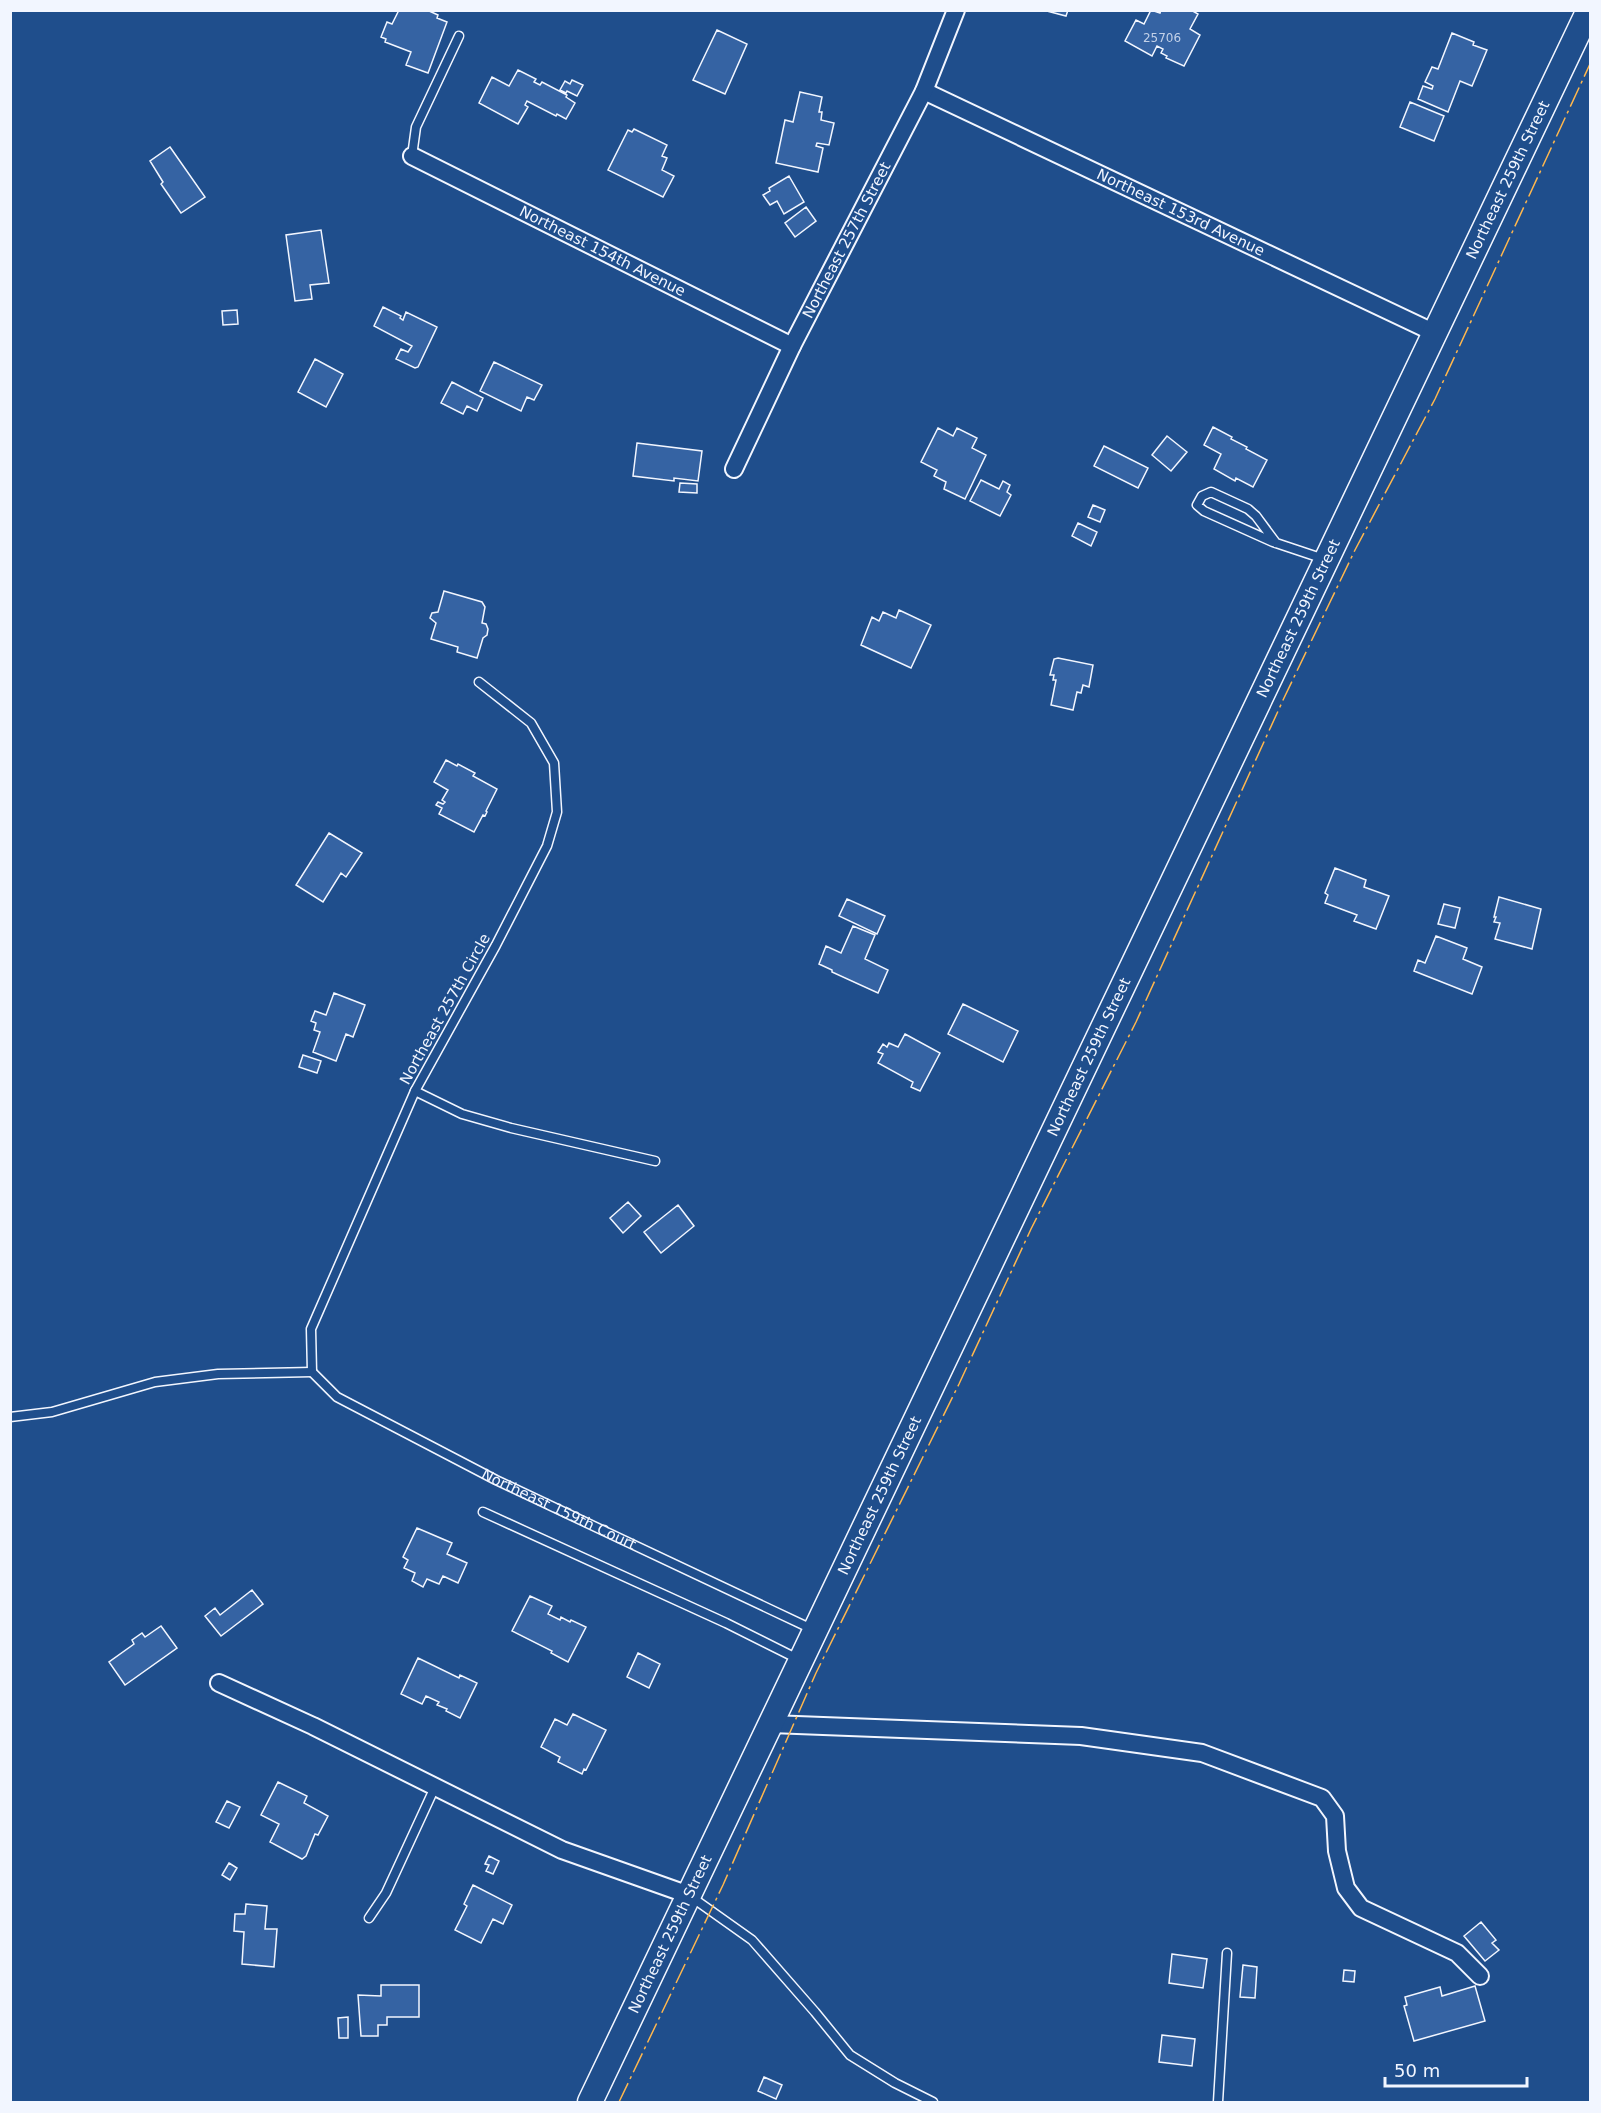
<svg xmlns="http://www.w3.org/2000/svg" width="1601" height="2113" viewBox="0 0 1601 2113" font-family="'DejaVu Sans',sans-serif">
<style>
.building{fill:#3563a3;stroke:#f2f6ff;stroke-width:1.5}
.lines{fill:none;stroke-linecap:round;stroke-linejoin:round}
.lane-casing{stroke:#f2f6ff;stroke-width:11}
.street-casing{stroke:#f2f6ff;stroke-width:20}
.secondary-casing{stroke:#f2f6ff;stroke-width:27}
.lane{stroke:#1f4e8c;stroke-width:8}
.street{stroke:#1f4e8c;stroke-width:16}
.secondary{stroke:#1f4e8c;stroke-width:24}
.power{stroke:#ffb74d;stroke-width:1.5;stroke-dasharray:21 4.5 3 4.5;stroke-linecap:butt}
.labels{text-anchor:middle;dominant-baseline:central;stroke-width:4.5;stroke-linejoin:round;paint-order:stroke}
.number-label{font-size:12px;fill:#c3d1e8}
.street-label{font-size:15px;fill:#f2f6ff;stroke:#1f4e8c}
</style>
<rect width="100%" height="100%" fill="#1f4e8c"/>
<path class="building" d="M399 10H427L438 15 437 18 447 22 428 73 406 65 411 52 385 42 386 39 381 37 387 22 392 24Z
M1043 10H1068L1066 16Z
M1151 10 1160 13 1161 10H1191L1198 14 1190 29 1200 35 1184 66 1166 58 1167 56 1161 53 1163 49 1157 46 1152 56 1125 41 1136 20 1144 24Z
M717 30 747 44 725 94 693 80Z
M1452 33 1474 42 1473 45 1487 50 1472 86 1460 81 1448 112 1418 99 1423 86 1432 89 1433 86 1425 82 1432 67 1438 69Z
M518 70 536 79 534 82 540 85 542 82 567 95 566 97 575 103 566 119 557 114 556 116 527 101 525 105 528 107 518 124 479 103 492 77 509 86Z
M572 80 583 85 577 96 567 91 566 93 560 90 565 81 570 84Z
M800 92 822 97 819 112H822L821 120 834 123 829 145 817 143 816 146 823 148 818 172 776 163 785 120 793 122Z
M1410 102 1444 116 1434 141 1400 127Z
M634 129 667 145 662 156 667 158 662 170 674 176 663 197 608 170 628 130 632 132Z
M170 147 205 197 181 213 161 184 163 182 150 161Z
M789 176 804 202 784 214 777 201 770 205 763 195 770 191 769 188Z
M806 207 816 221 795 237 785 223Z
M321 230 329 283 310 285 312 299 295 301 286 235Z
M383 307 401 316 400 318 403 320 406 312 437 327 418 367 415 368 396 359 401 349 408 352 412 346 374 326Z
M237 310 238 324 223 325 222 311Z
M315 359 343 374 326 407 298 392Z
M494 362 542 385 534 400 527 397 521 411 480 391Z
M452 382 483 398 477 411 467 406 463 414 441 403Z
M1213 427 1232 437 1231 439 1247 447 1246 449 1267 460 1253 487 1236 478 1235 481 1214 469 1221 454 1204 445Z
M938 428 953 436 957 428 977 438 972 448 986 455 965 499 944 489 946 482 934 476 937 470 921 462Z
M1167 436 1187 452 1171 471 1152 455Z
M637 443 702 451 698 481 674 478V481L633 476Z
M1104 446 1148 468 1138 488 1094 466Z
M981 480 999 489 1003 481 1010 485 1007 492 1011 495 1000 516 970 501Z
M680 483 697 484V493L679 492Z
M1093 505 1105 510 1100 522 1088 517Z
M1078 523 1097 532 1091 546 1072 536Z
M444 591 482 602 485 607 482 623 486 624 488 629 487 635 483 638 477 658 457 652 458 647 431 639 436 623 430 618 432 613 438 612Z
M899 610 931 625 911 668 861 645 872 617 879 621 883 612 896 618Z
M1058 658 1093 665 1089 687 1083 685 1081 693 1077 692 1073 710 1051 705 1056 680H1053L1054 675H1050L1054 659Z
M446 760 457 766 458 764 475 773 473 776 497 789 486 811 487 812 485 816 483 815 474 832 439 814 442 808 436 805 438 802 443 804 445 802 442 800 448 790 434 782Z
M329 833 362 853 346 877 341 873 323 902 296 885Z
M1335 868 1366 880 1364 887 1389 896 1376 929 1354 921 1357 915 1325 903 1328 895 1325 893Z
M1499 897 1541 909 1532 949 1495 939 1500 923 1494 922 1496 917H1494Z
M847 899 885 916 877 934 839 916Z
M1444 904 1460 908 1455 928 1438 924Z
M853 926 875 935 865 959 888 970 878 993 832 972V970L819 964 826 946 841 953Z
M1436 936 1467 948 1463 959 1482 967 1472 994 1414 971 1418 960 1425 963Z
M334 993 365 1005 353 1037 346 1034 336 1061 313 1052 320 1032 314 1030 316 1023 311 1021 315 1011 326 1015Z
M963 1004 1018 1031 1003 1062 948 1034Z
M905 1034 940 1053 920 1091 911 1087 913 1082 878 1063 883 1054 878 1052 883 1044 887 1047 889 1043 898 1047Z
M303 1055 321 1061 317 1073 299 1067Z
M628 1202 641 1216 623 1233 610 1218Z
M678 1205 694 1226 661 1253 644 1232Z
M417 1528 452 1543 447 1554 467 1563 458 1583 443 1576 439 1584 427 1579 423 1587 412 1581 415 1573 404 1568 408 1560 403 1557Z
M252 1590 263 1604 221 1636 205 1616 215 1608 220 1615Z
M530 1596 552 1606 548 1614 560 1620 561 1617 570 1622 571 1620 586 1627 568 1662 551 1653 552 1651 512 1631Z
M161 1626 177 1648 125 1685 109 1662 134 1644 132 1640 142 1633 145 1637Z
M638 1653 660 1664 649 1688 627 1677Z
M418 1658 459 1678 460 1675 477 1683 460 1718 446 1711 447 1709 437 1705 439 1702 426 1696 422 1704 401 1694Z
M573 1714 606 1730 586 1770 584 1769 582 1774 558 1762 560 1757 541 1747 555 1719 567 1725Z
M278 1782 307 1796 304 1803 328 1816 318 1835 315 1834 306 1856 302 1859 270 1842 279 1824 261 1815Z
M227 1801 240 1807 229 1828 216 1822Z
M489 1856 499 1861 493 1874 486 1871 489 1865 485 1864Z
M229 1863 237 1868 230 1880 222 1875Z
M473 1885 512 1905 503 1924 493 1919 481 1943 455 1930 467 1906 464 1904Z
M246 1904 267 1906 265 1929H277L274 1967 242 1964 244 1932 234 1931 235 1914H245Z
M1481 1922 1496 1940 1492 1943 1499 1950 1485 1961 1464 1936Z
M1172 1954 1207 1959 1203 1988 1169 1983Z
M1243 1965 1257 1967 1255 1998 1240 1997Z
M1344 1970 1355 1971 1354 1982 1343 1981Z
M381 1985H419V2017H387V2025H378V2036H361L358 1995 381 1996Z
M1475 1986 1485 2021 1414 2041 1404 2006 1407 2005 1405 1997 1440 1987 1442 1996Z
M348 2017V2038H339L338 2018Z
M1162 2035 1195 2039 1192 2066 1159 2062Z
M764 2077 782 2085 776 2099 758 2091Z"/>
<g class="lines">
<g class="lane-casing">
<g id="lane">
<path d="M412 156 416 127 459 36"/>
<path d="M1276 543 1256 516 1248 509 1211 492 1202 496 1197 505 1204 511 1273 542 1324 559"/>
<path d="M415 1091 462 1114 511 1128 655 1161"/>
<path d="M312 1372 311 1329 415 1091 496 945 547 846 557 812 554 763 531 723 479 682"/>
<path id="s1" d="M312 1372 337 1397 496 1480 814 1630"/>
<path d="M10 1417 52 1412 155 1382 218 1374 312 1372"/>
<path d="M483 1512 726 1623 798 1659"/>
<path d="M690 1896 752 1940 815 2012 850 2055 895 2083 933 2102"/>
<path d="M369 1918 386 1893 435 1787"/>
<path d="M1218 2102 1227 1953"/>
</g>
</g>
<g class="street-casing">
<g id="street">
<path id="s2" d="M924 91 1435 333"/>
<path id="s3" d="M412 156 792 346"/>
<path id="s4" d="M734 469 792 346 924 91 956 10"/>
<path d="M219 1683 313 1726 562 1850 689 1895"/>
<path d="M771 1724 1081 1736 1202 1753 1322 1798 1335 1816 1337 1851 1346 1888 1361 1908 1457 1953 1480 1976"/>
</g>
</g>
<g class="secondary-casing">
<g id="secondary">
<path id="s5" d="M590 2102 1589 10"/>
</g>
</g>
<use href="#lane" class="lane"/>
<use href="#street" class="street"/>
<use href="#secondary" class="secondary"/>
<path class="power" d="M619 2102 723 1885 816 1673 959 1384 1031 1229 1136 1022 1284 698 1355 550 1435 399 1590 64"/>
</g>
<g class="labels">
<g class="number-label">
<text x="1162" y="38">25706</text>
</g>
<g class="street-label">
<text stroke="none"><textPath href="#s5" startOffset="2130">Northeast 259th Street</textPath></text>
<text stroke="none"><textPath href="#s2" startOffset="284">Northeast 153rd Avenue</textPath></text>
<text stroke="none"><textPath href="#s4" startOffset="255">Northeast 257th Street</textPath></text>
<text stroke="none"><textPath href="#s3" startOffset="213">Northeast 154th Avenue</textPath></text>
<text stroke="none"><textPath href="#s5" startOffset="1644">Northeast 259th Street</textPath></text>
<text transform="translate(445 1009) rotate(-61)">Northeast 257th Circle</text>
<text stroke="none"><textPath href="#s5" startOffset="1158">Northeast 259th Street</textPath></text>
<text stroke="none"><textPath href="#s5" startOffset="672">Northeast 259th Street</textPath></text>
<text stroke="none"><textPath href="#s1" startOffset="284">Northeast 159th Court</textPath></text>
<text stroke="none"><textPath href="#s5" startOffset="186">Northeast 259th Street</textPath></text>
</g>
</g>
<rect width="1601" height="2113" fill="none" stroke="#f2f6ff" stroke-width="24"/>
<path d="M1385 2077v9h142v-9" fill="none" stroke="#f2f6ff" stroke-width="3"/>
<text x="1394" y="2077" font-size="18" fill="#f2f6ff" stroke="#1f4e8c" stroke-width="4.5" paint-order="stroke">50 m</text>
</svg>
